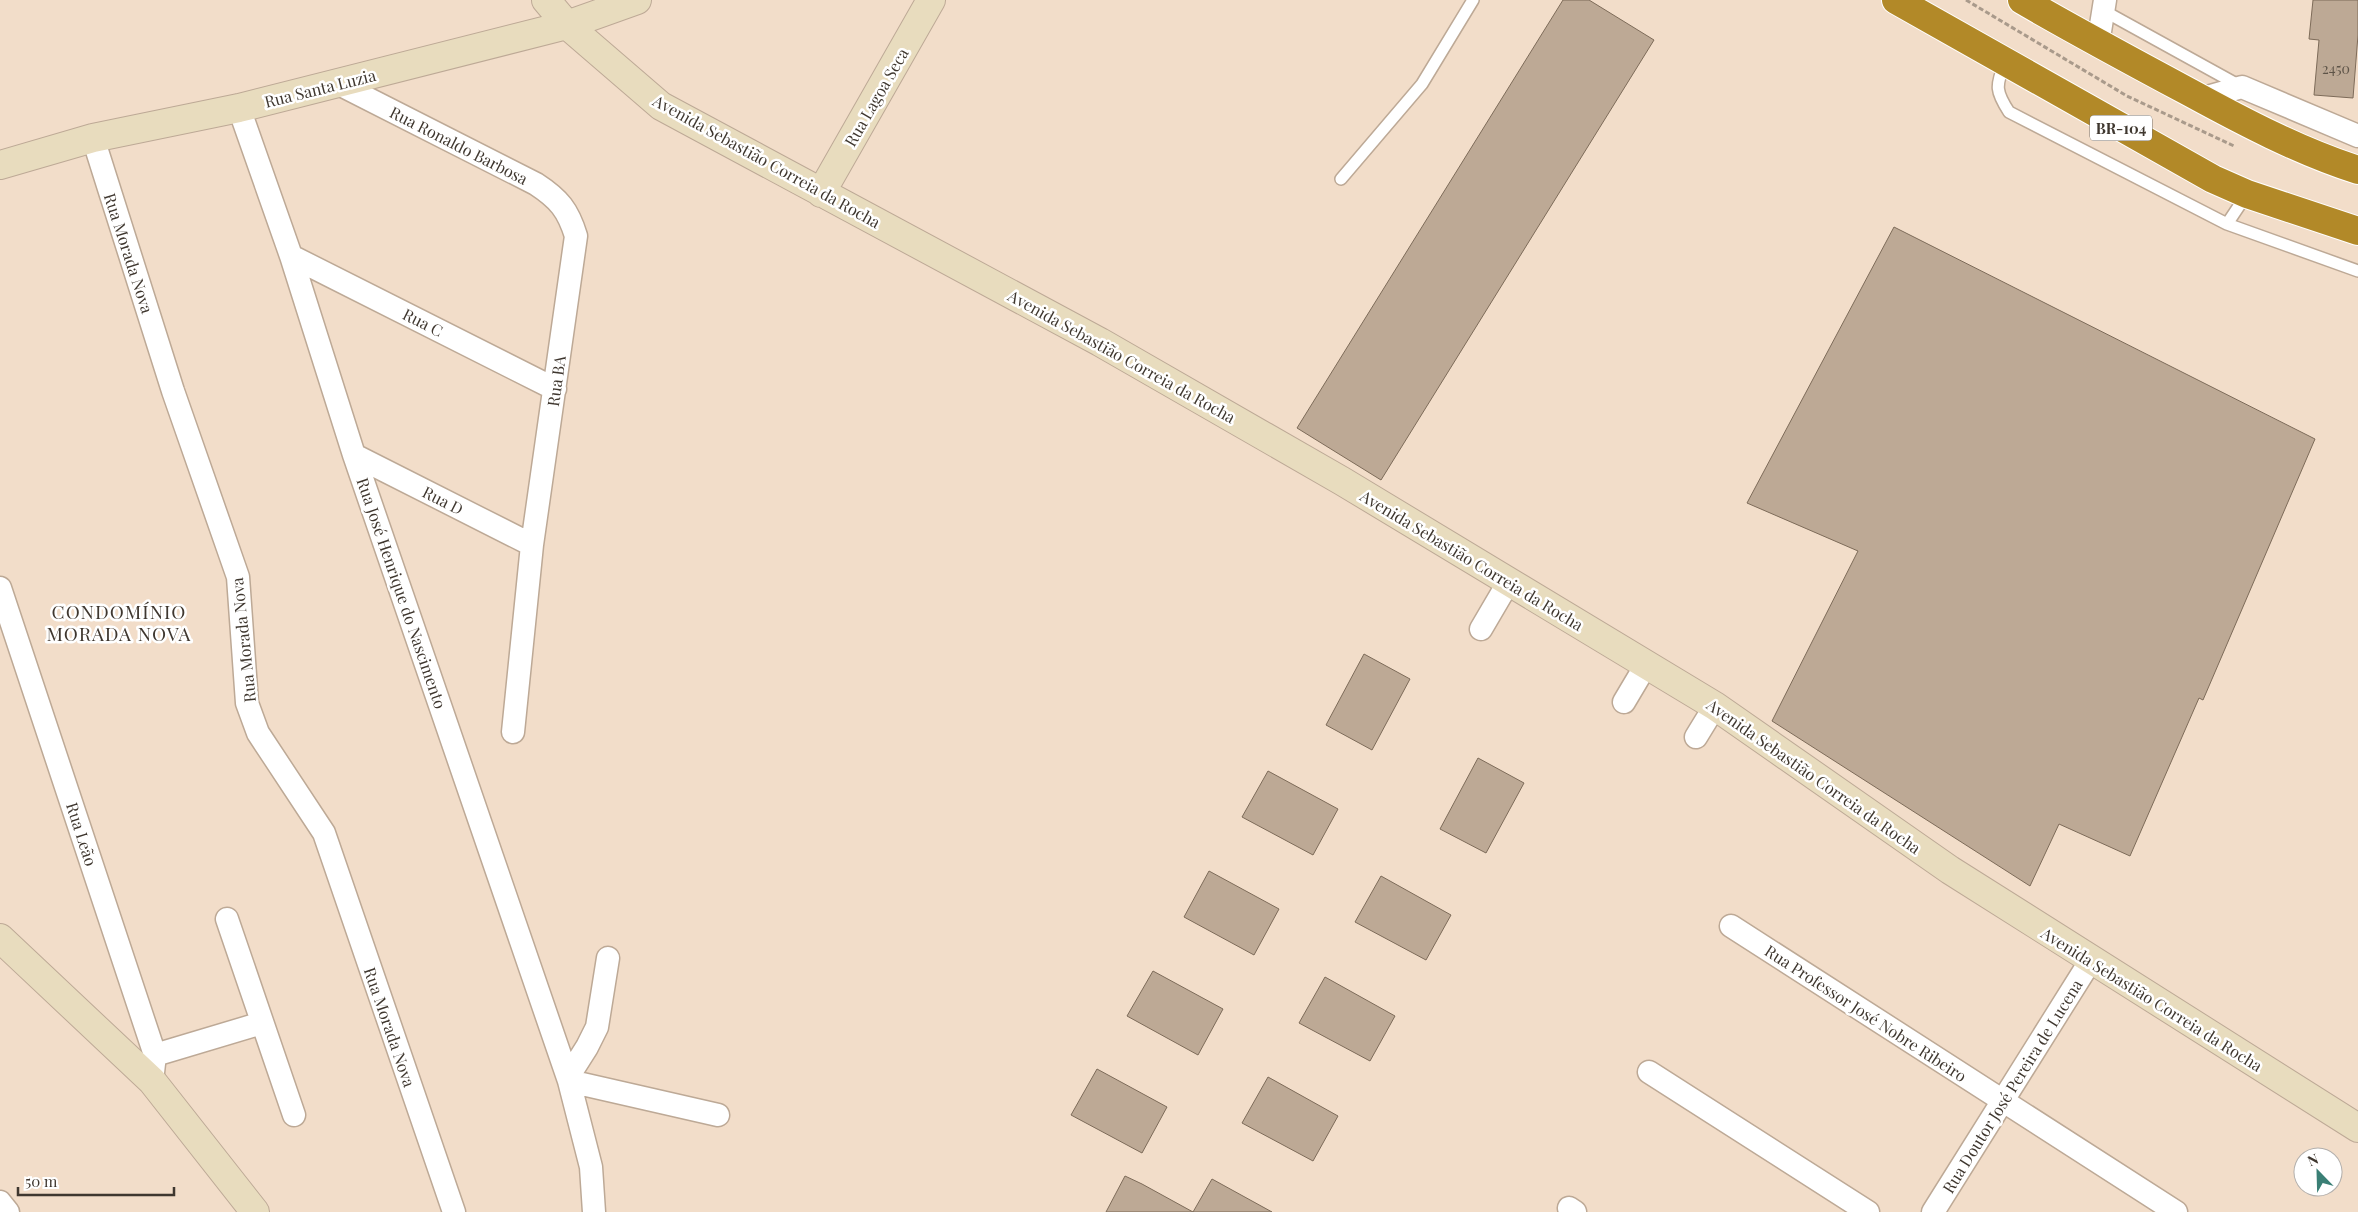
<svg xmlns="http://www.w3.org/2000/svg" width="2358" height="1212" viewBox="0 0 2358 1212" font-family="'Playfair Display',serif">
<style>
.building{fill:#bda995;stroke:#7d6b59}
.lines{fill:none;stroke-linecap:round;stroke-linejoin:round}
.lane-casing{stroke:#bda996;stroke-width:14}
.street-casing{stroke:#bda996;stroke-width:25}
.secondary-casing{stroke:#bda996;stroke-width:30}
.highway-casing{stroke:#fff;stroke-width:30}
.path{stroke:#a99a8b;stroke-width:3;stroke-dasharray:5 2.5;stroke-linecap:butt}
.lane{stroke:#fff;stroke-width:11}
.street{stroke:#fff;stroke-width:22}
.secondary{stroke:#e8dcbe;stroke-width:28}
.highway{stroke:#b28928;stroke-width:28}
.labels{text-anchor:middle;dominant-baseline:central;stroke-width:5;stroke-linejoin:round;paint-order:stroke}
.number-label{font-size:14px;fill:#5e5448}
.shield{fill:#fff;stroke:#79736d;stroke-width:1}
.shield-label{font-size:15px;font-weight:bold;fill:#3f372f}
.street-label{font-size:16px;fill:#3f372f;stroke:#fff}
.quarter-label{font-size:19px;letter-spacing:1px;fill:#3f372f;stroke:#fff}
</style>
<rect width="100%" height="100%" fill="#f2ddc9"/>
<path class="building" d="M1563 0H1589L1654 40 1381 480 1297 428Z
M2313 0H2358V35L2353 98 2314 95 2319 40 2309 39Z
M1894 227 2315 439 2203 700 2199 698 2130 856 2059 824 2030 886 1772 721 1858 551 1747 503Z
M1364 654 1410 679 1372 750 1326 725Z
M1478 758 1524 783 1486 853 1440 829Z
M1268 771 1338 809 1313 855 1242 817Z
M1209 871 1279 909 1254 955 1184 917Z
M1381 876 1451 915 1426 960 1355 922Z
M1153 971 1223 1009 1198 1055 1127 1016Z
M1325 977 1395 1016 1370 1061 1299 1023Z
M1097 1069 1167 1107 1142 1153 1071 1115Z
M1268 1077 1338 1116 1313 1161 1242 1123Z
M1125 1176 1142 1184 1193 1212H1106Z
M1212 1179 1272 1212H1193Z"/>
<g class="lines">
<g class="lane-casing">
<path id="lane" d="M2104 11 2240 86
M2005 63C1995 86 1996 92 2009 112L2227 224 2247 194
M1341 179 1422 84 1473 0
M2227 224 2358 271"/>
</g>
<g class="street-casing">
<path id="street" d="M2098 44 2105 0
M339 84 536 184C559 199 568 210 576 236L532 545 513 732
M2200 99 2242 87 2358 136
M239 108 291 256 354 455 569 1081 591 1167 594 1212
M93 138 173 391 238 577 247 703 258 733 324 833 454 1212
M291 256 555 389
M354 455 532 545
M0 588 155 1055 152 1081
M1481 629 1508 583
M1624 702 1646 665
M1696 737 1715 706
M227 919 294 1115
M1731 926 2176 1212
M155 1055 262 1023
M1649 1072 1868 1212
M568 1077 587 1047 597 1027 608 958
M569 1081 718 1115
M0 1202 8 1212
M1569 1208 1575 1212
M1933 1212 2091 960"/>
</g>
<g class="secondary-casing">
<path id="secondary" d="M546 0 567 25 661 106 1100 342 1342 481 1715 706 1950 870 2358 1128
M0 165 93 138 239 108 567 25 637 0
M821 193 931 0
M0 938 152 1081 255 1212"/>
</g>
<g class="highway-casing">
<path id="highway" d="M1896 0 2213 179 2247 194 2358 231
M2022 0C2077 32 2133 62 2189 92 2244 122 2299 151 2358 170"/>
</g>
<path class="path" d="M1966 0 2127 96 2234 146"/>
<use href="#lane" class="lane"/>
<use href="#street" class="street"/>
<use href="#secondary" class="secondary"/>
<use href="#highway" class="highway"/>
</g>
<g class="labels">
<g class="number-label">
<text x="2336" y="68">2450</text>
</g>
<rect class="shield" x="2090" y="115.5" width="62" height="25" rx="4"/>
<g class="shield-label">
<text x="2121" y="128">BR-104</text>
</g>
<g class="street-label">
<text transform="translate(320 88) rotate(-14)">Rua Santa Luzia</text>
<text transform="translate(876 97) rotate(-60)">Rua Lagoa Seca</text>
<text transform="translate(459 145) rotate(27)">Rua Ronaldo Barbosa</text>
<text transform="translate(767 161) rotate(29)">Avenida Sebastião Correia da Rocha</text>
<text transform="translate(129 253) rotate(72)">Rua Morada Nova</text>
<text transform="translate(423 322) rotate(27)">Rua C</text>
<text transform="translate(1122 356) rotate(29)">Avenida Sebastião Correia da Rocha</text>
<text transform="translate(556 381) rotate(-82)">Rua BA</text>
<text transform="translate(443 500) rotate(27)">Rua D</text>
<text transform="translate(1472 560) rotate(31)">Avenida Sebastião Correia da Rocha</text>
<text transform="translate(402 593) rotate(71)">Rua José Henrique do Nascimento</text>
<text transform="translate(243 640) rotate(-96)">Rua Morada Nova</text>
<text transform="translate(1814 776) rotate(35)">Avenida Sebastião Correia da Rocha</text>
<text transform="translate(82 834) rotate(72)">Rua Leão</text>
<text transform="translate(2152 999) rotate(32)">Avenida Sebastião Correia da Rocha</text>
<text transform="translate(1866 1013) rotate(33)">Rua Professor José Nobre Ribeiro</text>
<text transform="translate(390 1027) rotate(71)">Rua Morada Nova</text>
<text transform="translate(2012 1086) rotate(-58)">Rua Doutor José Pereira de Lucena</text>
</g>
<g class="quarter-label">
<text x="119" y="611">CONDOMÍNIO<tspan x="119" dy="22">MORADA NOVA</tspan></text>
</g>
</g>
<g transform="translate(2318 1172) rotate(337)"><circle r="24" fill="#ffffff" stroke="#b2afac"/>
<path d="M0-4L9 19L0 12L-9 19Z" fill="#3a7f75"/>
<text y="-8" font-size="14" font-weight="bold" text-anchor="middle" fill="#3f372f">N</text>
</g>
<path d="M18 1187v8h156v-8" fill="none" stroke="#3f372f" stroke-width="2.5"/>
<text x="25" y="1187" font-size="15" fill="#3f372f" stroke="#ffffff" stroke-width="4" paint-order="stroke">50 m</text>
</svg>
